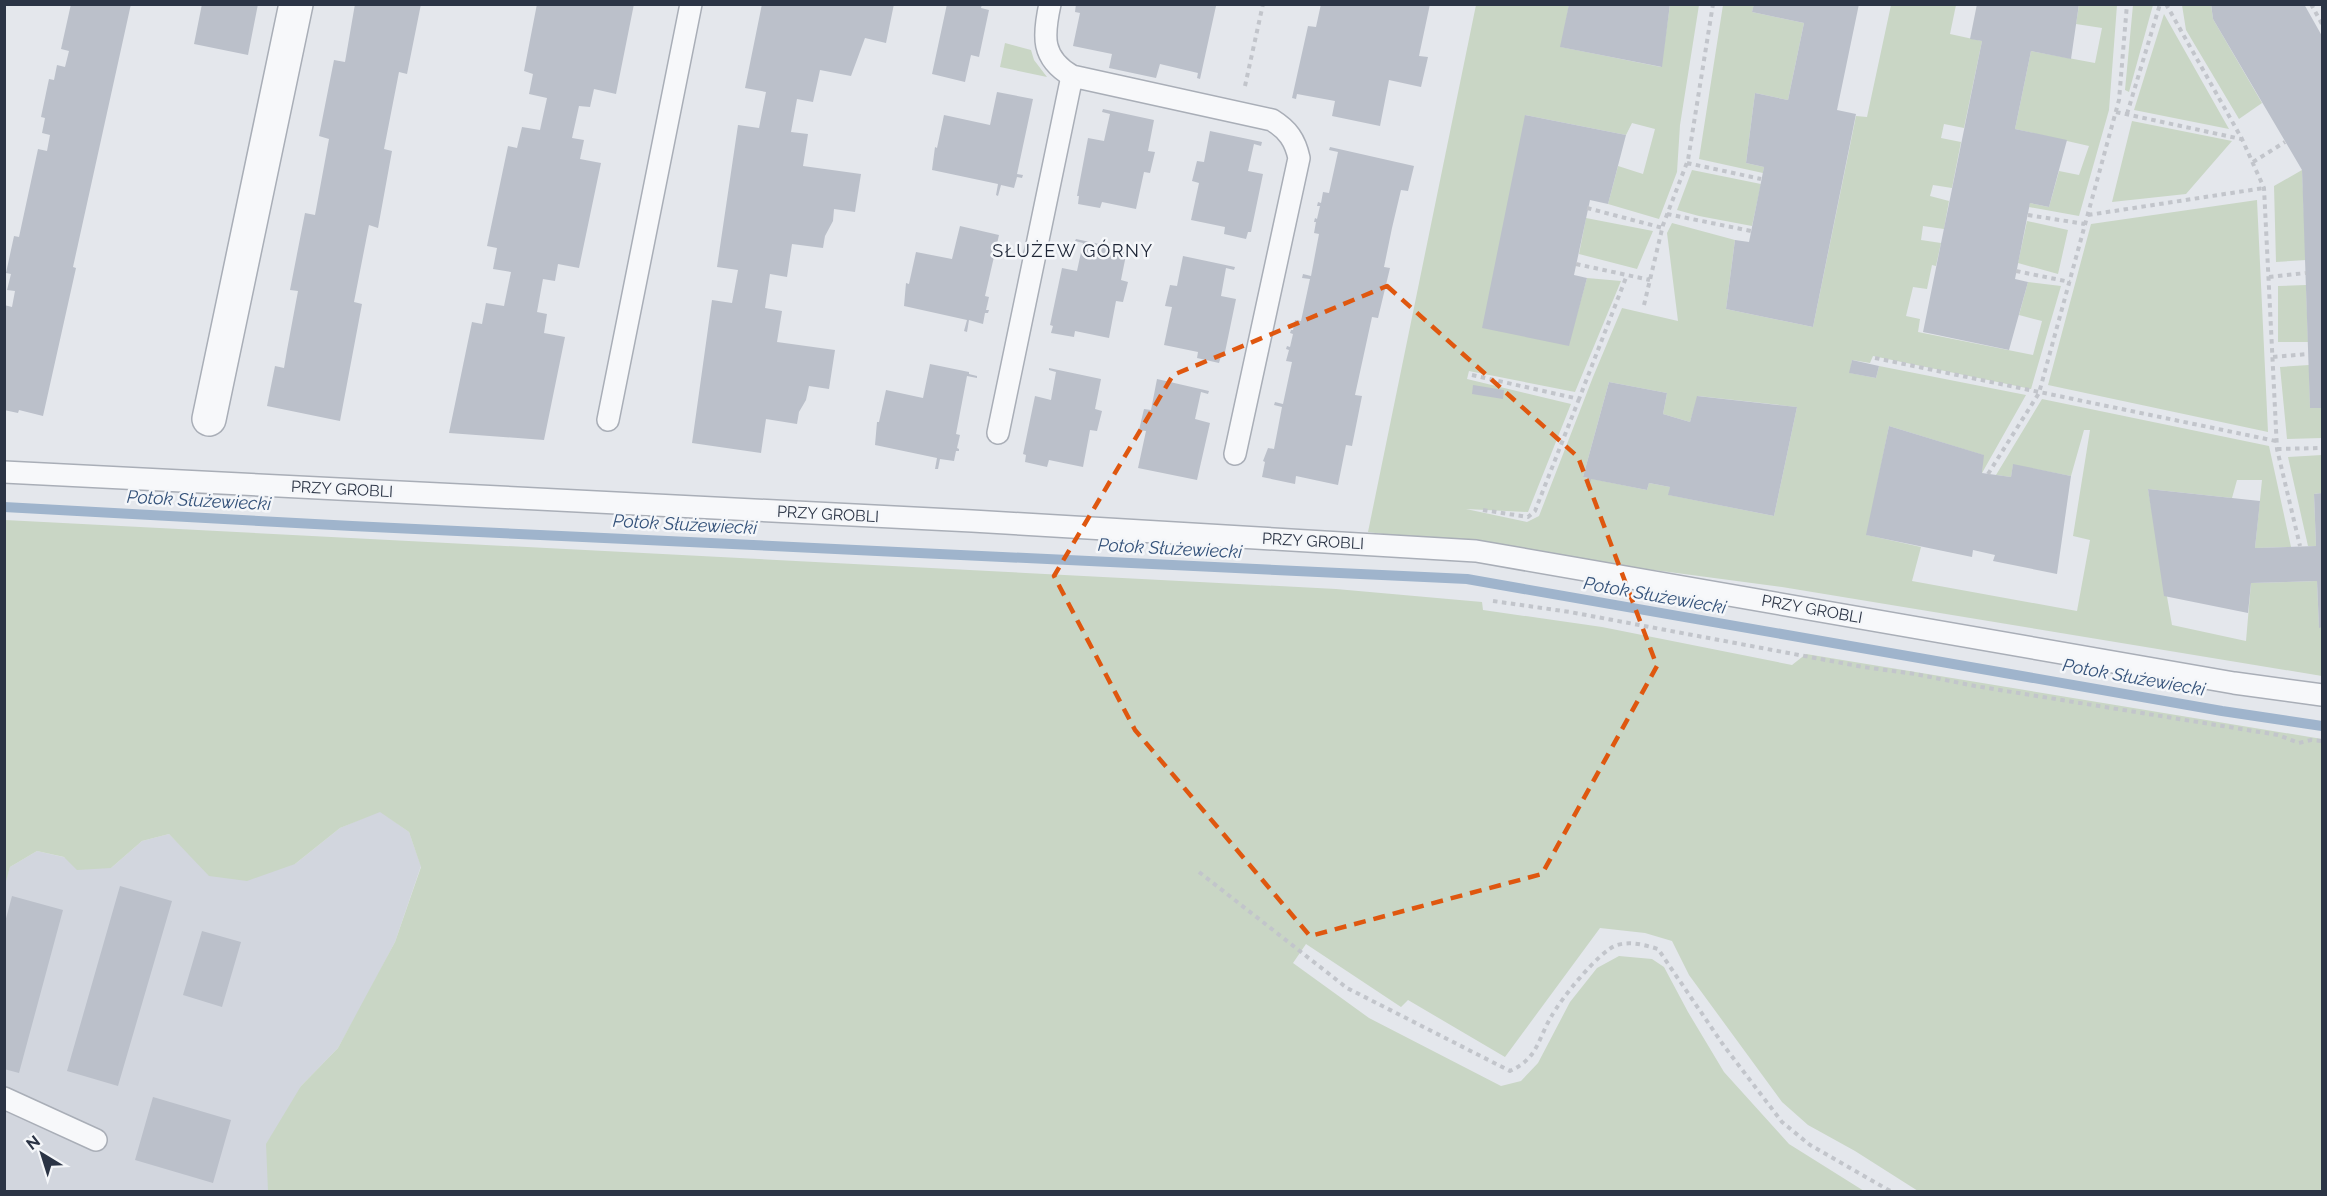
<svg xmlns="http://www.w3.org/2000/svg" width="2327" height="1196" viewBox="0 0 2327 1196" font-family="Raleway,sans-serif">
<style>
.built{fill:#d2d6de}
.green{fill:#c9d6c5;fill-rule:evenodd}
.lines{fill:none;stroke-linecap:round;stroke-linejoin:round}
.stream{stroke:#9fb4cc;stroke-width:10}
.building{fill:#bbc0ca}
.service-casing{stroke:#a9aeb7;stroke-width:24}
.minor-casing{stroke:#a9aeb7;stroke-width:36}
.path{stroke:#c2c5cb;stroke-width:4;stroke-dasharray:4.5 4.5;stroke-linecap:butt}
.service{stroke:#f7f8fa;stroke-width:21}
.minor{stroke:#f7f8fa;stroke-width:33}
.marked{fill:none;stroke:#df570f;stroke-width:4.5;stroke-dasharray:12 8;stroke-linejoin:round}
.labels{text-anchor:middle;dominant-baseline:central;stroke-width:5;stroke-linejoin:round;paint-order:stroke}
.street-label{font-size:16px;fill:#2b3445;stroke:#f4f6f9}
.neighbourhood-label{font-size:18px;letter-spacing:1.5px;fill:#1d2536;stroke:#f4f6f9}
.water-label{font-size:18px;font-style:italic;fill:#34527a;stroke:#f4f6f9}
</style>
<rect width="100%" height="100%" fill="#e4e7ec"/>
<path class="built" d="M380 811 409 832 421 866 395 942 362 1005 338 1048 301 1086 268 1191 5 1192 4 885 10 867 37 851 111 868 142 841 169 834 187 852 295 864 340 828Z"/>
<path class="green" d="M1476 5H1569L1561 47 1661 67 1670 5H1699L1680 125 1677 172 1659 219 1608 204 1618 166 1643 174 1655 129 1632 123 1626 135 1525 115 1568 346 1587 278 1621 281 1575 392 1469 371 1467 379 1571 404 1528 512 1466 509 1527 522 1539 516 1593 377 1622 308 1678 321 1667 233 1672 223 1735 240 1726 309 1813 327 1856 116 1867 117 1891 5H1956L1950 34 1982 41 1964 128 1944 124 1941 138 1961 142 1952 188 1933 185 1930 196 1949 201 1944 229 1923 226 1921 240 1941 243 1936 266 1932 265 1927 289 1913 287 1906 316 1920 319 1918 332 2033 355 2042 321 2019 315 2028 282 2061 286 2031 389 1873 356 1870 363 1852 360 1850 373 1876 378 1879 366 2026 395 1982 473 1983 455 1889 426 1867 535 1921 547 1912 581 2077 611 2090 540 2073 536 2090 430H2084L2071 476 2013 465 2011 477 1996 475 2042 399 2269 446 2291 547 2255 548 2262 480H2237L2232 498 2148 489 2172 625 2246 641 2251 583 2317 581 2319 627H2322V676L1782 587 1368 532ZM1609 382 1667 393 1663 414 1690 422 1698 396 1797 407 1774 516 1669 495 1670 487 1649 483 1647 490 1583 477Z
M1723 5H1754L1752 12 1804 23 1788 100 1755 93 1746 163 1764 167 1763 173 1699 159Z
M2079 5H2117L2109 110 2079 216 2029 207 2030 203 2049 207 2059 171 2079 175 2089 146 2015 129 2031 51 2095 63 2102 28 2076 24Z
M2133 5H2153L2129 92 2125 90Z
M2182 5H2211L2213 19 2262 103 2239 119 2186 30Z
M2164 14 2229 129 2134 110Z
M1005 43 1031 50 1034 60 1047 77 1000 67Z
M2132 121 2232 141 2186 194 2112 202Z
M1692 170 1761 184 1752 226 1699 216 1677 210Z
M2302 170 2306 260 2276 262 2274 186Z
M2257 200 2268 432 2048 385 2091 224Z
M1586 218 1653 231 1637 269 1579 254Z
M2027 221 2068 230 2058 274 2018 263Z
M2306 285 2308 342H2278V286Z
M2309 365 2310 408H2322V438L2287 439 2280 367Z
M2322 455V493L2314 494 2316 546H2308L2288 457Z
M5 520 1336 589 1482 602 1483 610 1602 627 1792 665 1806 654 2322 739V1191H1918L1855 1151 1808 1125 1782 1102 1689 975 1672 941 1645 933 1600 928 1505 1057 1408 1000 1401 1007 1306 944 1293 963 1369 1018 1501 1086 1521 1081 1538 1063 1570 1002 1597 968 1619 956 1652 959 1664 967 1688 1012 1724 1072 1789 1144 1864 1191H268L266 1144 301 1086 338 1048 395 942 421 867 409 832 380 812 340 828 295 864 247 881 209 876 169 834 142 841 111 868 77 870 64 857 37 851 10 867 5 885Z"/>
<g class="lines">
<path class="stream" d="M4 507 352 526 1467 579 2222 711 2322 726"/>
</g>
<path class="building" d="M71 4H131L73 267 76 268 43 416 19 410 18 413 4 410V305L12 307 15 291 7 290 11 274 6 273 14 236 19 237 38 149 47 151 50 135 42 133 45 118 41 117 49 79 54 80 57 65 65 67 69 51 61 49Z
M202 4H258L248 55 194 44Z
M355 4H421L407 74 399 72 384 149 392 151 378 228 369 225 354 302 362 304 340 421 267 406 275 366 284 368 287 350 298 291 290 290 305 213 315 215 329 139 319 136 334 60 345 62Z
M537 4H634L616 94 594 89 590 107 579 106 572 138 584 140 580 159 601 163 579 268 558 264 555 281 543 279 537 312 547 314 544 333 565 337 544 440 449 433 472 322 482 324 486 303 504 306 511 272 493 269 497 248 487 246 508 146 517 148 522 127 540 130 547 98 529 94 533 74 524 71Z
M762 4H894L886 43 865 38 851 76 820 70 813 102 797 99 791 132 808 134 803 166 861 174 855 212 834 209 833 221 825 236 823 248 792 244 787 277 770 274 765 308 782 311 777 342 835 350 829 389 809 386 806 400 799 412 797 424 766 419 761 453 692 443 712 300 732 303 738 270 717 267 738 125 759 128 766 92 745 88Z
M947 4H982L981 8 989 10 979 57 971 55 965 82 932 74Z
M1076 4 1216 6 1200 79 1197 78 1198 73 1160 64 1156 78 1109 68 1112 54 1073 46 1080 13 1075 12Z
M1321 4H1430L1419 56 1428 57 1421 87 1389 80 1380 126 1332 116 1335 101 1297 94 1296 99 1292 98 1308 26 1316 27Z
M1569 4H1670L1662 67 1560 47Z
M1754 4H1859L1837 110 1856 114 1813 327 1726 309 1735 240 1749 242 1764 167 1746 163 1755 93 1788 100 1804 23 1752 12Z
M1977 4H2079L2071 59 2031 51 2015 129 2067 140 2049 207 2030 203 2015 279 2028 282 2009 350 1923 332 1982 41 1970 39Z
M2211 4H2304L2322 36V408H2310L2302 170 2213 19Z
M997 92 1033 99 1017 174 1023 175 1022 178 1017 177 1014 188 1001 185 998 196 996 195 998 184 932 170 935 147 937 148 944 115 990 125Z
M1103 109 1154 120 1148 151 1155 152 1150 173 1144 172 1136 209 1102 202 1100 208 1078 204 1079 196H1077L1088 138 1104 141 1110 114 1102 112Z
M1525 115 1626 135 1608 204 1590 200 1574 275 1587 278 1569 346 1482 328Z
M1210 131 1262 142 1261 146 1254 144 1248 171 1263 174 1251 232H1248L1246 239 1224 234 1225 227 1191 220 1199 183 1192 181 1197 161 1204 162Z
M1330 147 1414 166 1408 191 1401 190 1392 228 1384 267 1390 268 1378 318 1372 317 1355 395 1362 396 1352 446 1346 445 1338 485 1296 476 1295 484 1262 477 1265 462 1263 461 1268 448 1274 449 1282 407 1274 405 1275 402 1283 404 1292 362 1286 361 1289 350 1286 349 1287 346 1290 347 1293 334 1290 333 1291 330H1293L1295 320 1301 321 1310 279 1302 278 1303 274 1311 276 1319 234 1314 233 1316 222H1314L1315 218 1317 219 1320 206H1317L1318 202 1321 203 1323 192 1329 193 1338 152 1329 150Z
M960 226 999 235 985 296 989 297 986 310H989L988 313H985L983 324 969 320 967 332 964 331 967 320 904 306 906 283 909 284 916 252 952 259Z
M1076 239 1127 250 1121 280 1128 282 1123 302 1116 301 1109 338 1075 331 1074 337 1051 333 1053 326 1050 325 1062 268 1077 271 1083 243 1075 241Z
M1183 256 1235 267 1234 270 1226 268 1221 296 1236 299 1224 357 1221 356 1219 363 1197 358 1198 352 1164 345 1172 307 1165 306 1170 285 1177 286Z
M1852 360 1879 366 1876 378 1849 373Z
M930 364 969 372V374L977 376V378L967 376 956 434 960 435 957 448 959 449V451H956L954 461 940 459 938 469H935L937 458 875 445 877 422H879L886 390 923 398Z
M1049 368 1101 379 1095 409 1102 411 1097 431 1090 430 1083 467 1049 460 1047 467 1025 462 1026 455 1023 454 1035 396 1051 400 1056 372 1049 370Z
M1157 379 1209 391 1208 394 1201 392 1195 419 1210 423 1197 480 1138 468 1146 431 1139 430 1144 409 1151 410Z
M1609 382 1667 393 1663 414 1690 422 1697 396 1797 407 1774 516 1668 495 1670 487 1649 483 1647 490 1591 479 1589 487H1586L1588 478 1583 477Z
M1473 385 1504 390 1503 399 1472 394Z
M1889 426 1984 455 1982 473 2011 477 2013 464 2071 476 2057 574 1993 561 1995 555 1973 550 1972 557 1866 535Z
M2148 489 2260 501 2255 548 2316 546 2314 494 2322 493V627L2319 628 2317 581 2251 583 2248 613 2164 596Z
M120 886 172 901 118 1086 67 1071Z
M12 896 63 910 19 1073 4 1069V926Z
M202 931 241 942 222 1007 183 995Z
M153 1097 231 1120 213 1183 135 1160Z"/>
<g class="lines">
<g class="service-casing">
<path id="service" d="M1072 76 1272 120C1288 130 1295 140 1299 158L1235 454
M608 420 691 4
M998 433 1072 76C1041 58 1043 36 1050 4
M4 472 972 521 1476 551 2234 683 2322 695
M4 1098 96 1140"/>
</g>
<g class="minor-casing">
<path id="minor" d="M209 419 296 4"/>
</g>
<path class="path" d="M2166 4 2242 139 2264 188 2277 449 2300 546
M2311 4 2322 24
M1245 86 1263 4
M2116 112 2241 139
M2127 114 2160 4
M2253 162 2285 142
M1687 163 1761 179
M1587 208 1663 228
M1667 214 1751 231
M2028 215 2085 224
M2088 215 2264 188
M1576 264 1650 280
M2016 271 2070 282
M2269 277 2306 273
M1644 305 1663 225 1688 160 1713 4
M2273 357 2308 354
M1875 358 2276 441
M1472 375 1579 399 1627 275
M2277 449 2322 448
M1988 474 2039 393 2119 100 2127 4
M1483 510 1528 517 1535 511 1579 399
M1493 601 1570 612 1863 667 1915 674 1975 686 2278 735 2299 743 2311 740 2322 741
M1199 872 1347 988 1510 1071C1538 1058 1537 1041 1551 1017 1560 1000 1599 951 1617 945 1631 941 1645 945 1658 949L1724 1046 1782 1122 1810 1145 1892 1192"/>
<use href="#service" class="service"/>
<use href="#minor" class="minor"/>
</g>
<path class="marked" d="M1387 286 1578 457 1657 666 1542 874 1310 936 1135 730 1054 576 1173 375Z"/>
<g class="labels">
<g class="street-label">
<text transform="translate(342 489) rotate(3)">PRZY GROBLI</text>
<text transform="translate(828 514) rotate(3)">PRZY GROBLI</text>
<text transform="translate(1313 541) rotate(3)">PRZY GROBLI</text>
<text transform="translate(1812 609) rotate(10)">PRZY GROBLI</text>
</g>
<g class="neighbourhood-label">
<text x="1073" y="250">SŁUŻEW GÓRNY</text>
</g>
<g class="water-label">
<text transform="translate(199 500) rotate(3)">Potok Służewiecki</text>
<text transform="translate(685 524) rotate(3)">Potok Służewiecki</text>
<text transform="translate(1170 548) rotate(3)">Potok Służewiecki</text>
<text transform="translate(1655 595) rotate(10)">Potok Służewiecki</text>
<text transform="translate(2134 677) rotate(10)">Potok Służewiecki</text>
</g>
</g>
<rect width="2327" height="1196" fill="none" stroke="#2b3445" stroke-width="12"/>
<g transform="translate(42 1154) rotate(322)" stroke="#f4f6f9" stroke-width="4.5" paint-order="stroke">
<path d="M0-4.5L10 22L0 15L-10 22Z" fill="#2b3445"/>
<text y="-9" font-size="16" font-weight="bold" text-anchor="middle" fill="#2b3445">N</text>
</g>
</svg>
